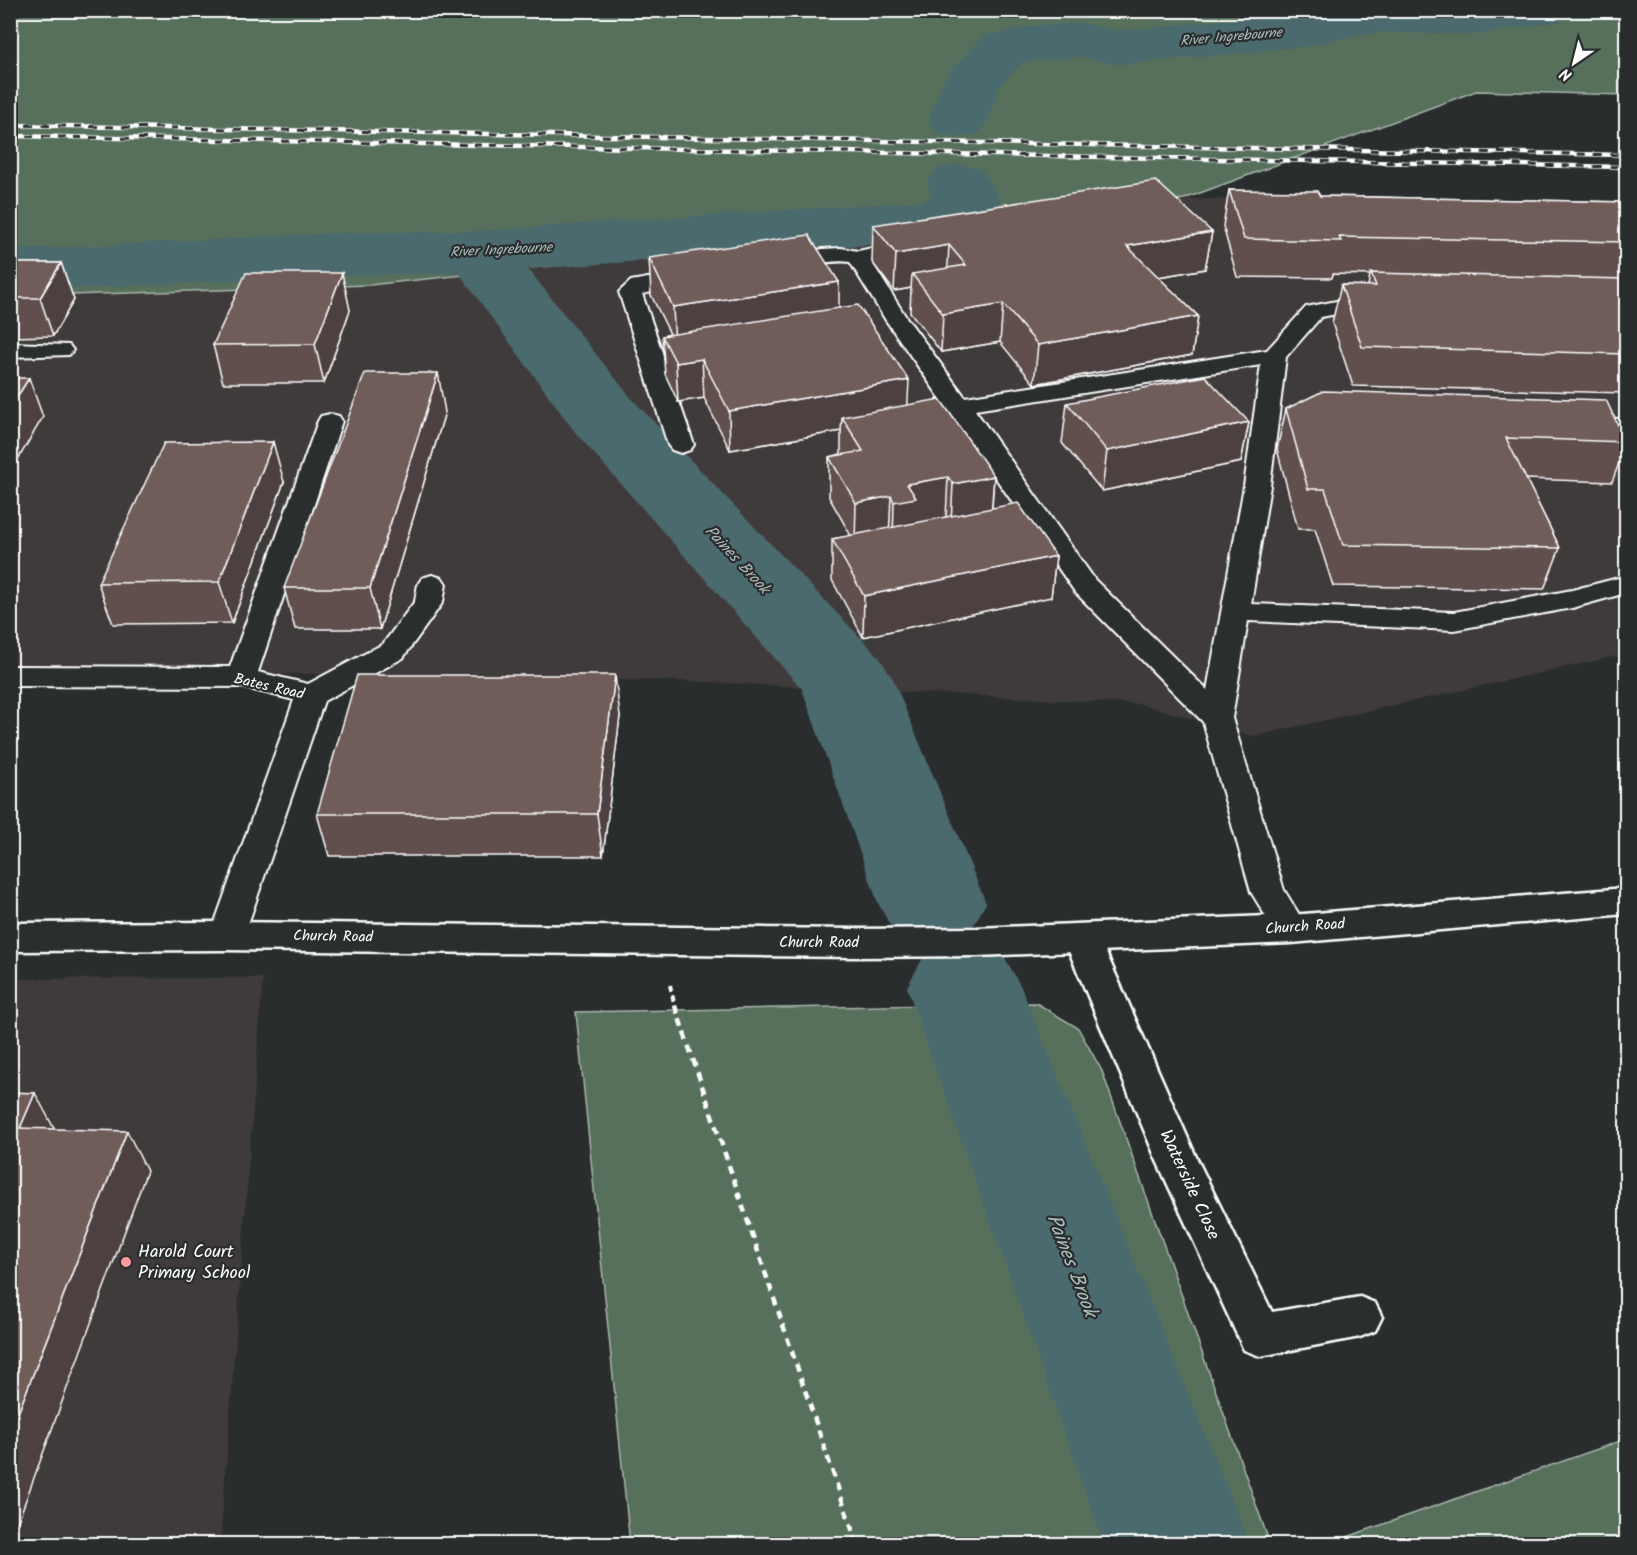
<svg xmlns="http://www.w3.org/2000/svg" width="1637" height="1555" viewBox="0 0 1637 1555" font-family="Kalam,sans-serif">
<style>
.built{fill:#3f3b3b}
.green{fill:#576f5c;stroke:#abb7ae;stroke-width:1.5}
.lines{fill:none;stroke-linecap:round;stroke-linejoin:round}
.river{fill:#4c6a6e;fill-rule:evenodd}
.lane-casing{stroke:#fff;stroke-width:4}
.street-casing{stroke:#fff;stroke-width:5}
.secondary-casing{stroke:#fff;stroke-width:5}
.path-far1{stroke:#fff;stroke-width:4;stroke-dasharray:6 4.5;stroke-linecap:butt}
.path{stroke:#fff;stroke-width:4.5;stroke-dasharray:8 6;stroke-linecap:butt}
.lane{fill:#2a2d2e;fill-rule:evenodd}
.street{fill:#2a2d2e;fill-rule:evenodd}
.secondary{fill:#2a2d2e;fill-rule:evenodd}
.rail-casing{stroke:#fff;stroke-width:4.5}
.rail{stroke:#2a2d2e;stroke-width:3;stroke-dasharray:8;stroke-linecap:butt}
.wall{fill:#60504d;stroke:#fff;stroke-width:1.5}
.shaded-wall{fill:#4e413f;stroke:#fff;stroke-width:1.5}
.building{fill:#705d5a;stroke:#fff;stroke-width:1.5}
.poi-dot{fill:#ff9aa2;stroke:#2a2d2e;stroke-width:2}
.labels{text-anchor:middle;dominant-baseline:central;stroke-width:4.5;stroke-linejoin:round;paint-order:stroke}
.far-water-label{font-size:14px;font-style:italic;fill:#aebcbe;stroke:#2a2d2e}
.street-label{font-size:15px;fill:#fff;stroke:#2a2d2e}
.water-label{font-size:16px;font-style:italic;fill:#aebcbe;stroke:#2a2d2e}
.near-street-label{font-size:18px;fill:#fff;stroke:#2a2d2e}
.near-poi-label{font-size:18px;fill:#fff;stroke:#2a2d2e;text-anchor:start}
.near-water-label{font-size:20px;font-style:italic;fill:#aebcbe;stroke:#2a2d2e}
</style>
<rect width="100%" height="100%" fill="#2a2d2e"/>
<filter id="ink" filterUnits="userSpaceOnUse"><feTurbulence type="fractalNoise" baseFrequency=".0167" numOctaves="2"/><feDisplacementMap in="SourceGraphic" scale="12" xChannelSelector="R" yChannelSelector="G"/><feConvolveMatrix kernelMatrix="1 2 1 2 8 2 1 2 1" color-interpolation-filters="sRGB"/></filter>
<g filter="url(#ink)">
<path class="built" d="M1184 199 1626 204V654L1254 736 1141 704 687 681 296 674 241 677 11 665 10 298 369 285Z
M263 978 220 1544H11L10 979Z"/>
<path class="green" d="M10 11H1626V95L1476 91 1184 199 369 285 11 297Z
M1036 1003 1078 1028 1102 1071 1270 1544H630L576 1012Z
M1626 1439V1544H1327Z"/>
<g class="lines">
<path class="river" d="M1322 10H1570L1563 21 1474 35 1383 32 1351 36 1310 46 1119 65 1081 57 1022 62 999 87 988 120 979 133 958 138 937 133 928 120 943 82 951 70 984 36 1033 26 1081 23 1119 31Z
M959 164 982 169 1000 200C983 224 968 233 940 240L528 269 631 398 879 657 893 679 986 903 970 932 932 943 894 932 878 903 802 689 575 432 459 273 340 275 10 292V250L340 233 479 231 923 201 932 195 927 183 936 169Z
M964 943 1004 956 1021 987 1250 1544H1104L907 987 924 956Z"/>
<g class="lane-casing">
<path id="lane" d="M877 247 885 248 888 253 885 258 871 261 906 317 965 397 1267 350 1306 307 1377 293 1385 295 1388 300 1385 305 1321 317 1286 357 1270 486 1251 604 1454 612 1572 590 1626 576V593L1572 608 1454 630 1248 621 1232 718 1284 890 1308 929 1303 938 1291 942 1279 938 1251 892 1203 722 1075 592 885 319 850 262C825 258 798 273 773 267L770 262 773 257 823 249 841 248 858 251ZM1261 365 1244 486 1207 690 1095 580 975 410Z
M693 270 701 272 704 277 701 282 642 294 694 445 690 450 681 453 672 450 668 445 619 292 631 281Z
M10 343 69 345 73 350 69 355 10 357Z
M330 414 339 416 342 421 258 672 308 684 383 644 415 601 418 584 422 578 432 575 442 578 446 584 443 602 403 658 324 701 244 936 239 945 227 949 215 945 210 936 294 700 241 687 10 686V666L230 667 318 421 321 416Z
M1576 418 1626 419V433L1567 430 1564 425 1567 420Z"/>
</g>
<g class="street-casing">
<path id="street" d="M1082 925 1095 929 1100 939 1197 1159 1272 1312 1360 1297 1375 1303 1382 1317 1375 1331 1360 1337 1260 1356 1244 1350 1157 1161 1064 939 1069 929Z"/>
</g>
<g class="secondary-casing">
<path id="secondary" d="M1626 888V914L1291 943 977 956 856 957 227 950 10 951V923L227 922 856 929 977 928 1291 915Z"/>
</g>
<path class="path-far1" d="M670 985 675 1007"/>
<path class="path" d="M675 1006 857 1544"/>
<use href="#lane" class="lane"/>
<use href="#street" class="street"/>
<use href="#secondary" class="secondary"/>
<g class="rail-casing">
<path id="rail" d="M10 125 1626 155
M10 136 1626 167"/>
</g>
<use href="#rail" class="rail"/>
</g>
<path class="wall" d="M1229 190 1320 196 1626 202V393L1353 386 1332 323 1341 285 1368 286 1370 275 1333 274 1332 278 1237 277 1223 226Z
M873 225 1212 232 1205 269 1158 277 1198 316 1192 355 1034 384 1000 342 941 352 910 312 911 288 894 291 872 262Z
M649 258 839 308 908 405 994 476 992 508 1056 556 1051 597 863 637 832 580V539L851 536 829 497V457L841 454V431L730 450 704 398 678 402 665 374 662 336 670 334 651 295Z
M10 263H61L74 300 53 336 10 337Z
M350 310 324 383H223L213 345Z
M1067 403 1249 422 1241 462 1102 491 1062 443Z
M1286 409 1626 441V444L1612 482 1526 479 1560 548 1544 589 1333 586 1315 529H1298L1277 449Z
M445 412 380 629H295L284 588Z
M284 482 232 623 113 624 98 583Z
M620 716 603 856H329L317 814Z"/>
<path class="shaded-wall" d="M1212 232 1205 269 1122 283 1127 246Z
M949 245 947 282 912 274 911 288 894 291 896 254Z
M61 263 74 300 53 336 40 298Z
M342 273 350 310 324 383 315 344Z
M839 282V320L675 345 673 307Z
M1003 304 1000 342 941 352 943 314Z
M1198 316 1192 355 1034 384 1038 345Z
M702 359 704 398 678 402 676 363Z
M438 373 445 412 380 629 370 588Z
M29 378 43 417 10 473V408Z
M909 380 907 419 842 417 841 431 730 450 729 411Z
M1249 422 1241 462 1102 491 1107 451Z
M273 442 284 482 232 623 219 582Z
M994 476 991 516 951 524 953 484Z
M948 477 946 517 893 543 894 502 907 484Z
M891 496 889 537 855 543 856 503Z
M1056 556 1051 597 863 637 864 596Z
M615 675 620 716 603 856 597 814Z
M35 1093 57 1134 20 1128Z
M127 1131 147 1171 10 1543V1434Z"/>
<path class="building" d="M1156 181 1212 232 1127 246 1198 316 1038 345 1003 304 943 314 912 274 966 265 949 245 896 254 873 225Z
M1229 190 1317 191 1320 196 1626 202V242L1339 237 1341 241 1244 239Z
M809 235 839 282 673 307 649 258Z
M10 263H61L40 298H10Z
M246 273H342L315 344 213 345Z
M1371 273 1626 279V354L1362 347 1341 285 1376 286Z
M858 305 909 380 729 411 702 359 676 363 662 336Z
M365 373H438L370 588H284Z
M1205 376 1249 422 1107 451 1067 403Z
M10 378H29L10 408Z
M1323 391 1606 400 1626 442 1506 438 1560 548 1343 545 1325 489H1308L1286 409Z
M940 399 994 476 953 484 948 477 907 484 916 498 894 502 891 496 856 503 829 457 863 451 842 417Z
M273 442 219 582 98 583 164 443Z
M1018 503 1056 556 864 596 832 539Z
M357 675H615L597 814H317Z
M10 1092 35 1093 20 1128 127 1131 10 1434Z"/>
</g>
<circle class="poi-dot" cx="126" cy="1262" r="6"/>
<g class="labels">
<g class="far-water-label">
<text transform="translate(1231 37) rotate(-5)">River Ingrebourne</text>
<text transform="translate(501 250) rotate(-3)">River Ingrebourne</text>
</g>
<g class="street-label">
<text transform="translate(269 687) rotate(13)">Bates Road</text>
<text transform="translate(1305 927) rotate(-4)">Church Road</text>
<text transform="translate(333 937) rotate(1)">Church Road</text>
<text x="819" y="943">Church Road</text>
</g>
<g class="water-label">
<text transform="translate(737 560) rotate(47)">Paines Brook</text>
</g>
<g class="near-street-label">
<text transform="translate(1189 1185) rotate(65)">Waterside Close</text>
</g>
<g class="near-poi-label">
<text x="138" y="1252">Harold Court<tspan x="138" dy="21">Primary School</tspan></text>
</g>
<g class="near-water-label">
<text transform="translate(1071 1266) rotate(69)">Paines Brook</text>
</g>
</g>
<rect width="1637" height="1555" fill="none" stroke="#2a2d2e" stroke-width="36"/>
<rect x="18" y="18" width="1601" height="1519" fill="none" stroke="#fff" stroke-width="2" filter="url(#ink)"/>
<g transform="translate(1574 63) rotate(215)" stroke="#2a2d2e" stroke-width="4.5" paint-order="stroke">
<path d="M0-4.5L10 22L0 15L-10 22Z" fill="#ffffff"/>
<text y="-9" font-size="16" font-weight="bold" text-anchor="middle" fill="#ffffff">N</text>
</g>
</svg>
